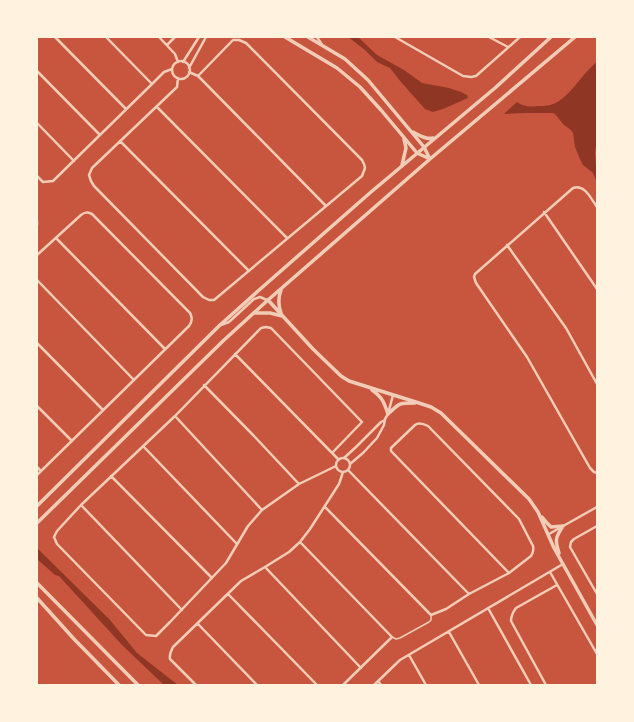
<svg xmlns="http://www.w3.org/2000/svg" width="634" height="722" viewBox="0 0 634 722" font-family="'Work Sans',sans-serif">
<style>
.water{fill:#8f3625}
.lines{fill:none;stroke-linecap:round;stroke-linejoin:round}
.service{stroke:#f1ccb7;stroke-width:1.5}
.minor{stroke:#f1ccb7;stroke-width:2.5}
.tertiary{stroke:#f1ccb7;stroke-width:3.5}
</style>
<rect width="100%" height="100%" fill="#c8553d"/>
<path class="water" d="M348 37H358L377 55 404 70 422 83 449 88 461 92 467 95 468 98 443 109 433 112 425 109 401 82 390 68 377 62 365 50Z
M597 62V137L595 153 597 179 596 180 593 173 583 165 580 159 575 147 573 133 571 130 564 125 555 114 553 113H524L504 114 517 102C524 107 529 107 538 106 541 106 546 106 550 105 568 101 582 73 597 62Z
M37 548 110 620 137 653 151 664 178 685H164L123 646 59 576 55 575 37 559Z"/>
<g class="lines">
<path class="service" d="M392 637 396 639 400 638 429 622 431 620V615"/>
<path class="minor" d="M55 37 126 109
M106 37 152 84
M159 37 175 54 178 62
M317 37 322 45
M395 37 463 76 471 77 476 76 520 37
M489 37 508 47
M167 45 175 37
M172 70a9 9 0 1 1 18 0a9 9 0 1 1-18 0Z
M183 62 199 37
M189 68 206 37
M37 71 100 135
M189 72 198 76 205 83 326 206
M178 78 177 87 92 168 89 175 91 181 94 186 203 297 209 300H214L362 176 365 168 364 164 362 160 246 43 239 40H233L198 76
M157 107 287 238
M37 123 74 161
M120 141 249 271
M37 176 43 182 53 181 152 84 164 72 172 69
M597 207C591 199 585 184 573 188L475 274 474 277 476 283 527 357 590 468 594 472 597 473
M544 212 597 289
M37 221V225
M56 238 165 349
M507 245 566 328 597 384
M37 255 81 215C85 212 87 212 92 214L190 313C193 318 192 322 189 326L37 475
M37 280 134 380
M221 325 229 322 254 299 260 297 267 300
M37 343 103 410
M235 354 338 459
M204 385 254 436 299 484
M37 406 72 441
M175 416 262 510
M143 446 237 544
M332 453 362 422 271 328 266 327 261 328 175 416 81 505 57 531 54 537 57 544 146 635 156 636 170 622 226 563 248 526 262 510 299 484 336 466
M336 465a7 7 0 1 1 14 0a7 7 0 1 1-14 0Z
M344 458 356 447 381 422 385 420
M350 464 363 453 377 438 384 425 385 419 388 414 393 395
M37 467 41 471
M348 470 469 594
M111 476 212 578
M81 505 182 610
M325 507 431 615 446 609 469 594 509 573 531 556C533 553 534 550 533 546L519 519 428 426C424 424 419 422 415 425L391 448V451L509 573
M597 526 574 539 571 542 570 547 597 594
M549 534 597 507
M300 542 392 637 343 685
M265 567 361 668
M550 572 597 654
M228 594 317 685
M488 608 531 685
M198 624 257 685
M449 632 479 685
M409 655 426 685
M378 681 381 685
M196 685 170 659C169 654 171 651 173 647L241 581 265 567 289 552 300 542 310 529 339 484 343 472
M374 685 400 660 563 564
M546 685 511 621C511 616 513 612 516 608L557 585"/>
<path class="tertiary" d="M285 37 337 68 360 87 381 110 417 153 430 159
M308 37 345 59 368 80 424 147 430 159
M413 132C419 135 426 140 433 138
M402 165 406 148 404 139
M281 290C278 298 278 305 281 313
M268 300 313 349 341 376 349 381 419 403 431 407 441 413 529 499 538 512 554 548 597 625
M254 313H270L282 316
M372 390C382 397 384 402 388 414 400 403 398 403 415 403
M37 506 220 325 258 291 371 192 495 88 551 37
M542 517 547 523 551 527 563 526
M37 523 223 341 268 300 430 159 575 37
M559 553C555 540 555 538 563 526
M37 583 138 685
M37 598 74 639 119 685"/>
</g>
<rect width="634" height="722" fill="none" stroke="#fff3e0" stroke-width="76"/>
</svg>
